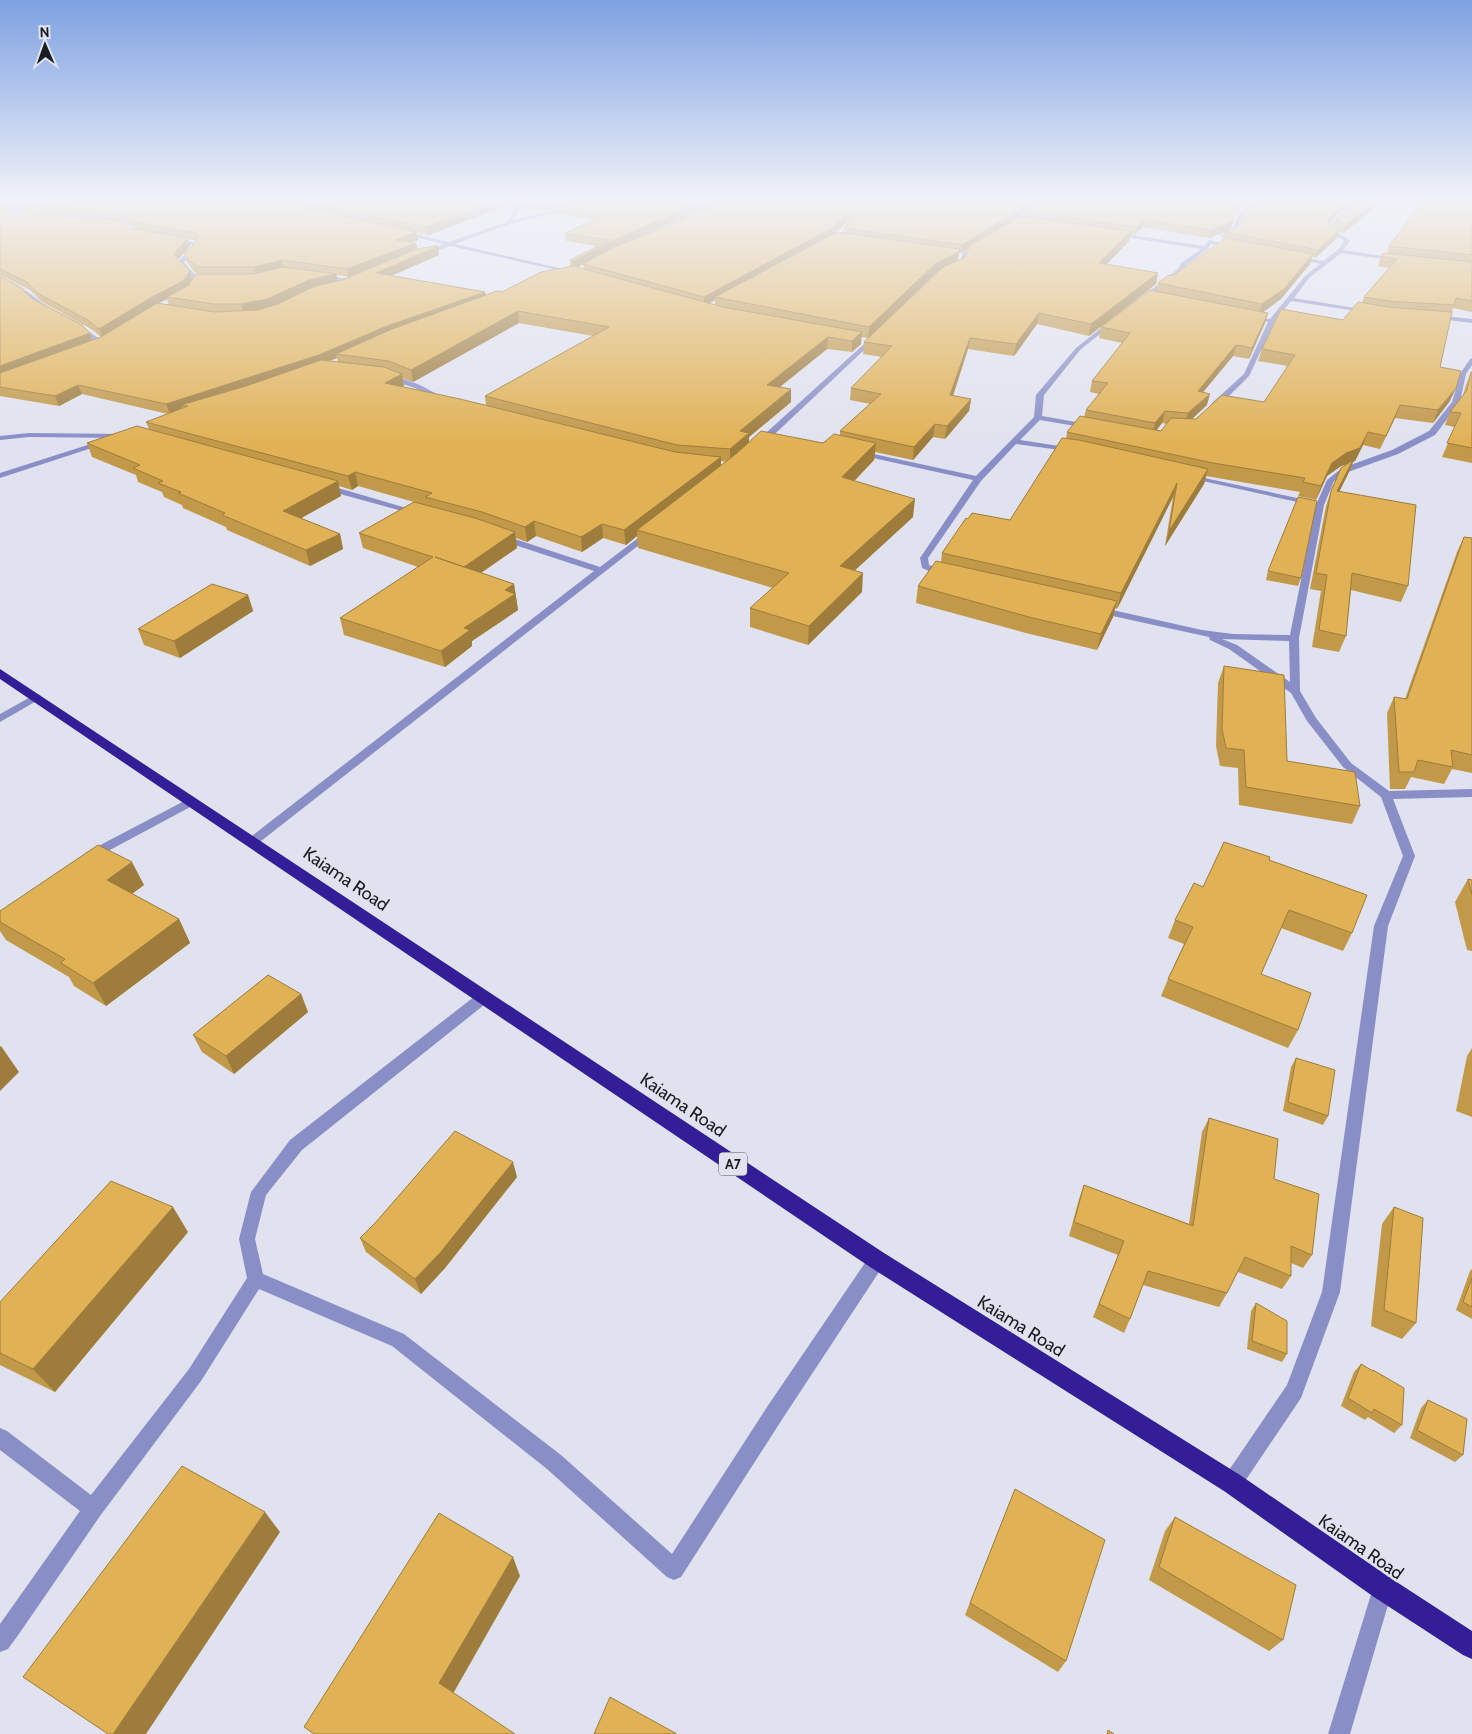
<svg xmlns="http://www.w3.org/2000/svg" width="1472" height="1734" viewBox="0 0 1472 1734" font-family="Cabin,sans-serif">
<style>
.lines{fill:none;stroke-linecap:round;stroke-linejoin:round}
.street{fill:#898ec6;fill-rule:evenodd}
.highway{fill:#331e98;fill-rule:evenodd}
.wall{fill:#c29849;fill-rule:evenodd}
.shaded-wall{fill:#9e7c3c}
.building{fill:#e1b155;stroke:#9e7c3c}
.labels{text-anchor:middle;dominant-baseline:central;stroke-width:5;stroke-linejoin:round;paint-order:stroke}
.shield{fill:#e0e2ef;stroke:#56575e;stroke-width:1}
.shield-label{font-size:14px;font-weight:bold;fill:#1b1c20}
.near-street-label{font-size:18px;fill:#1b1c20;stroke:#e0e2ef}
</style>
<rect width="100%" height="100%" fill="#e0e2ef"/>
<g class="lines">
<path class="street" d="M41 201H48L0 218V214Z
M516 201H520L519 210 513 220 597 201H606L510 224 455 244 576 272V274L450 246 422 256 420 253 444 244 398 233 401 231 449 242 506 222 513 213Z
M699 201 720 203 732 201 721 206Z
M1036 201H1041L1020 223 1009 227V225L1016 221Z
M1254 201H1260L1244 214 1235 233 1221 237V235L1231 231 1240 212Z
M1365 201H1374L1356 206 1332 228 1350 241 1343 250 1396 258 1398 261 1341 253 1309 278 1294 298 1367 310 1369 313 1291 301 1275 321 1249 376 1217 408H1211V404L1244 374 1268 322 1264 321V319H1270L1305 276 1320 264 1294 258V256L1323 261 1338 250 1344 241 1326 228 1352 204Z
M1416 201H1427L1472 210V212Z
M1114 232 1204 246 1209 240 1238 247 1235 249 1211 244 1208 249 1186 265 1183 271 1151 295 1156 298 1153 300 1143 296 1178 269 1181 263 1201 249 1112 235Z
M172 239 199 243 197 250 184 262 193 273 201 278V280C191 280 184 270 178 262L194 245 172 241Z
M981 241 986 242 967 254 963 266 951 270V268L959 264 963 252Z
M320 275 349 279 359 275 362 277 350 283 318 278Z
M0 277C19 284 35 297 50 309L47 311 37 306 25 294 0 281Z
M1434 315 1472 319V323L1432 318Z
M1110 321 1115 322 1080 350 1044 395 1042 416 1093 425V429L1040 420 1020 440 1072 448H1075V452L1016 444 981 481 928 558 929 565 949 573V577H943L922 568 920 558 973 480 855 454V450L976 476 1034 417 1036 395 1076 348Z
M78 324 104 342V344H100L76 327 75 326Z
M873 336 878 337 762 446H756V442Z
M1472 358V365L1466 374 1460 402 1435 435 1398 454 1348 472 1334 481 1324 505 1299 638 1300 691 1316 718 1351 763 1389 791 1472 789V797L1393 799 1415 856 1388 926 1340 1292 1301 1398 1239 1490 1232 1493 1225 1490 1222 1483 1225 1476 1287 1385 1322 1292 1374 926 1403 856 1381 797 1343 767 1307 721 1291 693 1229 649 1210 640 1209 637 1099 613 1094 610 1099 607 1202 630 1233 634 1290 635 1316 505 1327 480 1342 468 1392 450 1429 431 1452 402 1460 374 1470 359ZM1222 639 1289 641 1290 682 1237 645Z
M390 374 420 385 448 400 441 402 415 388 393 381 387 376Z
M29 433 124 434 128 436 124 438 29 437 0 440V436Z
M100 441 107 443 0 478V473Z
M1186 474 1311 501 1315 503 1311 505 1189 478 1185 476Z
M322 485H328L420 512 413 514 322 489Z
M650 529 654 532 653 534 256 845H248L246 842 248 839 594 571 497 539V535H503L600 567Z
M36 694 40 695 41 697 40 699 0 722V714Z
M190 798 196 802 194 805 95 858 91 859 85 855 87 852Z
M484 992 489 993 491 997 489 1001 302 1150 266 1195 255 1239 263 1274 404 1334 561 1455 672 1554 767 1407 871 1254 877 1252 883 1254 886 1260 883 1266 781 1421 681 1577 674 1580 667 1577 547 1469 392 1346 259 1289 201 1381 100 1516 21 1631 8 1649 0 1652V1624L80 1511 0 1450V1428L7 1431 91 1495 189 1369 247 1278 239 1239 251 1192 290 1140 479 993Z
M1383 1578 1390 1581 1393 1588 1350 1734H1328L1373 1588 1376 1581Z"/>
<path class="highway" d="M0 669 884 1253 1240 1475 1392 1579 1472 1631V1659L1463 1655 1374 1597 1224 1491 870 1267 0 679Z"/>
</g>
<path class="wall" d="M0 201H515L513 207 505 206 429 235 417 233 418 240 411 242 416 243 417 249 439 255 391 276 485 292 486 295 502 292 570 267V260L597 246 566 241 565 233 596 220 560 214 559 208 543 211 521 208 520 201H710V206L639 237 666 227 720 201H1034L1015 220 1026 217 1027 212 1037 201H1251L1243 206 1236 214 1230 230 1209 238 1142 227 1135 235 1130 234 1129 241 1106 265 1158 273 1156 284 1089 336 1037 324 1014 356 968 349 953 396 971 399 969 411 945 439 933 437 913 460 875 452 874 460 854 481 913 517 855 570 862 592 808 645 750 627V608L773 588 638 548 637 536 626 545 603 538 582 552 536 536 527 542 516 538 517 548 481 573 514 584 518 610 472 641V646L445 667 344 635 340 618 418 567 363 548 359 533 414 502 358 486 352 490 339 486 341 496 301 518 340 534 343 549 310 566 227 530 226 527 183 508 182 505 164 497 162 492 138 482 136 475 92 457 87 443 149 429 146 422 168 414 82 394 59 406 0 396V276L93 340 101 337 91 329 42 302 30 290 0 275ZM20 206 23 212 88 218 20 213 9 210ZM119 221H122L135 229 129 228ZM849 221H851L844 228 843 233 834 234ZM188 239 197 241 184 254 187 262 194 272 198 274 192 279 179 259 190 246ZM969 248 965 257 958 261 959 253H961ZM583 264 584 269 577 267ZM938 272 864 342 863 354 882 357 851 388 850 400 870 404 840 431V435L823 443H749V437L791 402 780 387 827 349 852 352 861 344V337L868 338 935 274ZM337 275 349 277 342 280 338 281ZM167 299 169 305 159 303ZM715 300V306L708 304ZM519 323 593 336 485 396 486 405 404 387 402 378 413 382ZM337 358 338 362 330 361ZM721 461 726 462 721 465Z
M1256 201H1383L1343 233 1339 231 1337 238 1315 258 1312 257 1310 264 1281 299 1263 312 1268 313 1265 323 1249 359 1233 356 1203 392 1207 405 1192 419H1196L1264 402 1288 366 1258 361 1262 349 1343 320 1362 303 1364 297 1389 268 1378 266 1381 256 1387 253 1389 246 1423 201H1472V312L1453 308 1440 367 1450 401 1433 423 1395 418 1380 449 1363 445 1355 461 1353 462 1348 474 1339 492 1408 586 1401 602 1351 590 1346 636 1339 652 1312 647 1321 591 1310 589 1326 506 1331 491 1345 465 1341 466 1327 476 1316 500 1298 496 1300 492 1206 476 1204 484 1165 546 1173 497 1117 609 1115 608 1113 617 1097 650 1026 633 916 603 918 586 941 562 942 553 968 519 1010 520 1066 439 1067 432 1084 417 1086 410 1099 394 1090 392 1092 381 1122 343 1099 338 1101 327 1156 291 1158 283 1172 276 1223 241 1222 240 1224 232 1239 226ZM1358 202 1337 220 1335 227 1329 223 1351 203ZM1162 423 1167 424 1161 431 1157 430Z
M1471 372H1472V463L1442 457 1455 427 1445 425 1450 412 1463 395 1466 385Z
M1464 537 1472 538V773L1452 769 1444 784 1411 777 1405 789H1390L1387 713 1394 697 1405 699 1457 552Z
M1268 571 1301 578 1298 586 1266 580Z
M248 595 253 611 180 658 144 645 138 629Z
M1224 666 1287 761 1360 806 1352 824 1239 805 1238 768 1220 766 1216 746 1218 683Z
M1269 860 1352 933 1343 951 1281 928 1261 974 1298 1030 1288 1048 1161 996 1168 979 1184 944 1168 938 1175 920 1203 887Z
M1468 879 1472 880V951L1467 950 1455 902Z
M144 885 132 894 179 919 190 943 106 1006 74 986 69 977 6 940 0 931V911Z
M301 994 308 1012 234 1074 202 1052 193 1035Z
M1472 1048V1117L1456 1111 1467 1056Z
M1296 1058 1328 1116 1323 1125 1283 1111 1291 1067Z
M1209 1118 1274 1179 1312 1255 1303 1268 1291 1263V1276L1282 1289 1238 1272 1227 1293 1219 1307 1143 1285 1130 1319 1124 1333 1093 1317 1118 1255 1069 1236 1079 1199 1084 1185 1189 1224 1202 1132Z
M517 1177 445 1268 421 1294 366 1252 360 1238Z
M1394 1207 1416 1323 1402 1339 1371 1326 1382 1224Z
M188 1232 55 1392 0 1365V1302Z
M1472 1269V1319L1456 1310 1470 1271Z
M1256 1303 1287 1354 1282 1362 1247 1349 1251 1311Z
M1361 1364 1372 1371 1373 1370 1402 1425 1394 1433 1368 1417 1365 1420 1341 1406 1354 1372Z
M1428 1400 1463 1455 1455 1462 1410 1438 1421 1408Z
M1015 1489 1066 1661 1058 1672 965 1615Z
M1175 1517 1283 1640 1269 1651 1149 1580 1165 1531Z"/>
<path class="shaded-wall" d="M10 201H35L20 204V206L9 210 6 203Z
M496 201H504L505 206 429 235 427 227Z
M512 201H515L513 207Z
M554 201H588L559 206V208L543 211 542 204Z
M703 201H710V206L608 251 574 269 573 261 607 243Z
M1027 201H1034L1015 220 961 253 962 245Z
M1243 201H1251L1243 206 1236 214 1230 230 1209 238 1211 230Z
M1347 201H1360L1351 203 1326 226 1328 218Z
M1376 201H1383L1343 233 1345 226Z
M849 213V221L832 235 715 297V300L704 306V297Z
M1144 220 1142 227 1135 235 1137 227Z
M1339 230 1337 238 1315 258 1318 250Z
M1131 231 1129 241 1097 274 1099 263Z
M416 232 418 240 397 248 396 240Z
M188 238 190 246 176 262 174 254Z
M416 243 418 251 349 277 347 269Z
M438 246 439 255 377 282 376 273Z
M960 249 957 263 935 274 868 338 869 327 936 263Z
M1313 254 1310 264 1281 299 1259 315 1262 304Z
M282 260 284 268 256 275 254 267Z
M190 271 192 280 186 290 167 297V299L155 305 102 338 99 329Z
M1158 273 1156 284 1089 336 1091 324Z
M336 274 338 283 269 308 244 314 241 304 309 280Z
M485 292 486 300 336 354 337 358 321 364 188 406 181 405 183 410 170 414 166 404Z
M518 311 519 323 413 382 411 370Z
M1039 313 1037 324 1014 356 1016 344Z
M1268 313 1265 323 1249 359 1252 348Z
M862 332 861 344 852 352V341Z
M90 333 93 342 0 377V366Z
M828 337 827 349 767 397V385Z
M970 338 968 349 949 407 950 395Z
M1236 345 1233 356 1194 403 1198 391Z
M402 374 404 387 385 383Z
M78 385 82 394 59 406 55 396Z
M1456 388 1450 401 1433 423 1438 410Z
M791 389V402L749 437V446L730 462V449L740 431Z
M1210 394 1207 405 1185 425 1188 413Z
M971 399 969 411 945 439 947 426Z
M1400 405 1395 418 1380 449 1386 436Z
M1165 411 1162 423 1152 435 1155 423Z
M935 424 933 437 913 460 914 447Z
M1368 432 1363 445 1355 461 1353 462 1348 474 1332 506 1337 491 1352 462 1341 466 1327 476 1316 500 1321 486 1332 463Z
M876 443 874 460 841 495 842 477Z
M721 457V470L637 530V536L626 545 624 530Z
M1208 469 1204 484 1165 546 1169 531Z
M355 472 358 486 352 490 348 476Z
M338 481 341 496 287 526 283 511Z
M1177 483 1173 497 1117 609 1121 593Z
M915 499 913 517 839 585 840 566Z
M534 521 536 536 527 542 525 527Z
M602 524 603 538 582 552 581 537Z
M515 532 517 548 466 583 464 567Z
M340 534 343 549 310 566 306 550Z
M863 573 862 592 808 645 809 626Z
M514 584 518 610 472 641V646L445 667 441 651 464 628 505 590Z
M248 595 253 611 180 658 174 641Z
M1117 601 1113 617 1097 650 1101 634Z
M132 862 144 885 119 903 107 880Z
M179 919 190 943 106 1006 93 983Z
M301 994 308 1012 234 1074 226 1056Z
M1 1046 19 1072 0 1091V1047Z
M513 1162 517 1177 445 1268 421 1294 415 1279Z
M173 1207 188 1232 55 1392 33 1369Z
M265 1512 280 1532 146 1734H113Z
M513 1557 520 1576 450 1699 439 1683Z"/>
<path class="building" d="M0 201H10L6 203Z
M29 201H496L427 227 303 203 306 208 416 232 396 240 416 243 347 269 282 260 254 267H198L192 263 184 254 196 242 199 236 197 233 134 222 120 213 20 204Z
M524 201H554L542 204Z
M582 201H703L607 243 573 261 570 260 609 240 565 233 608 214 559 206Z
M720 201H1027L1016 212 962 245 844 228 857 215 849 213 832 228 704 297 583 264 612 248 666 227Z
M1037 201H1243L1238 207 1232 222 1211 230 1144 220 1137 227 1027 212Z
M1256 201H1347L1328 218V223L1339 230 1318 250 1224 232 1239 226 1248 208Z
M1358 201H1376L1345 226 1337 220Z
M1423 201H1457L1472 204V255L1389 246Z
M0 208 20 213 118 220 129 228 188 238 174 254 190 271 183 281 152 297 99 329 88 320 39 294 27 282 0 269Z
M1021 216 1131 231 1099 263 1158 273 1091 324 1039 313 1016 344 970 338 950 395 971 399 947 426 935 424 914 447 840 431 881 394 851 388 892 346 864 342 942 268 965 257 970 245Z
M837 232 960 249 959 252 936 263 869 327 715 297Z
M1226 238 1313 254 1284 289 1262 304 1158 283 1169 275 1172 276Z
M433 246H438L376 273 485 292 387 326 319 355 166 404 78 385 55 396 0 387V373L101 337 157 303 214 312 258 310 278 304 315 286 342 280 414 250Z
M1384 253 1472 262V301L1456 298 1454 305 1388 301 1364 297 1397 259 1381 256Z
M573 266 723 307 862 332 852 341 828 337 767 385 791 389 740 431 749 433 730 449 677 445 485 396 609 327 518 311 411 370 389 361 336 354 392 329 497 291 502 292 541 272Z
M282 267 336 274 309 280 267 299 241 304H214L167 297 189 285 195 275 198 274H254Z
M0 276 20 287 33 299 82 325 90 333 0 366Z
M1150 290 1268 313 1252 348 1236 345 1198 391 1210 394 1188 413 1165 411 1155 423 1086 410 1108 383 1092 381 1130 333 1101 327Z
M1358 302 1388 307 1452 312 1440 367 1461 371 1456 388 1438 410 1400 405 1386 436 1368 432 1360 448 1346 453 1332 463 1321 486 1303 482 1305 478 1213 463 1067 432 1080 416 1161 431 1171 418 1196 419 1222 395 1264 402 1295 355 1262 349 1281 309 1343 320Z
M321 360 384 367 402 374 385 383 460 399 675 452 721 457 624 530 602 524 581 537 534 521 525 527 482 512 425 497 432 493 355 472 348 476 146 422 188 406 181 405 246 386Z
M1471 372H1472V448L1447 443 1461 413 1450 412 1467 390Z
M137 426 338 481 283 511 340 534 306 550 222 515 225 513 178 493 181 492 158 483 163 481 133 468 140 465 87 443Z
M761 431 823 443 834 434 876 443 842 477 915 499 840 566 863 573 809 626 750 608 789 573 637 530 737 453Z
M1062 438 1079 440 1208 469 1169 531 1177 483 1121 593 942 553 966 518 968 519 972 513 1010 520Z
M1353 460 1337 491 1416 505 1408 586 1352 573 1346 636 1319 630 1327 575 1316 573 1331 491 1341 468Z
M1298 497 1317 501 1301 578 1268 571Z
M414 502 475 518 515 532 464 567 435 557 514 584 505 590 515 594 464 628 470 630 441 651 340 618 433 557 359 533Z
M1464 537 1472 538V755L1451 750 1453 767 1418 760 1414 772H1399L1394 697 1407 699Z
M936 561 1117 601 1101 634 1029 617 918 586Z
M212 584 248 595 174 641 138 629Z
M1224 666 1284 675 1287 761 1355 772 1360 806 1246 787 1244 750 1226 748 1222 729Z
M1224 842 1270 857 1269 860 1367 895 1352 933 1289 910 1261 974 1311 993 1298 1030 1168 979 1193 927 1175 920 1194 883 1203 887Z
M98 845 132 862 107 880 179 919 93 983 61 963 65 959 0 922V911Z
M1468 879 1472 880V895Z
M268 975 301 994 226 1056 193 1035Z
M1296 1058 1335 1070 1328 1116 1288 1102Z
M1209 1118 1278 1139 1274 1179 1319 1194 1312 1255 1291 1246V1276L1245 1257 1227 1293 1148 1271 1130 1319 1099 1304 1124 1241 1074 1222 1084 1185 1193 1226Z
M455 1131 513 1162 440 1253 415 1279 360 1238 376 1222Z
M111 1181 173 1207 33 1369 0 1353V1302Z
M1394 1207 1423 1218 1416 1323 1384 1310Z
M1472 1278V1307L1463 1302Z
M1256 1303 1287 1321V1354L1252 1341Z
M1361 1364 1373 1371V1370L1404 1388 1402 1425 1374 1409 1372 1413 1348 1398Z
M1428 1400 1467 1419 1463 1455 1417 1430Z
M182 1466 265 1512 113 1734H108L23 1677Z
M1015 1489 1105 1540 1066 1661 970 1603Z
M439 1513 513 1557 439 1683 515 1734H314L304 1727Z
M1175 1517 1296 1585 1283 1640 1159 1567Z
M610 1697 677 1734H594Z
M1108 1730 1114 1734H1107Z"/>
<linearGradient id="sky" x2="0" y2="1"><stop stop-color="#7ea1e2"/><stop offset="0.45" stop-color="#f1f2f8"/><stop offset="1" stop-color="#f1f2f8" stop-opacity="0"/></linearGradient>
<rect width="1472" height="444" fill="url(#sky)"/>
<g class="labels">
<rect class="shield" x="719" y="1152.5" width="28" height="23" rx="4"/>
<g class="shield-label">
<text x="733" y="1164">A7</text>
</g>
<g class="near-street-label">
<text transform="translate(346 879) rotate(34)">Kaiama Road</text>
<text transform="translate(683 1105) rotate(34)">Kaiama Road</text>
<text transform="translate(1021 1326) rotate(32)">Kaiama Road</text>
<text transform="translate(1361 1547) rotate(35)">Kaiama Road</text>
</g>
</g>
<g transform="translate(45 45) rotate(358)" stroke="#e0e2ef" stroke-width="4" paint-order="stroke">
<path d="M0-4L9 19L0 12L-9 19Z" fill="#1b1c20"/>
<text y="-8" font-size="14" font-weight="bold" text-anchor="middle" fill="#1b1c20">N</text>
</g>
</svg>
